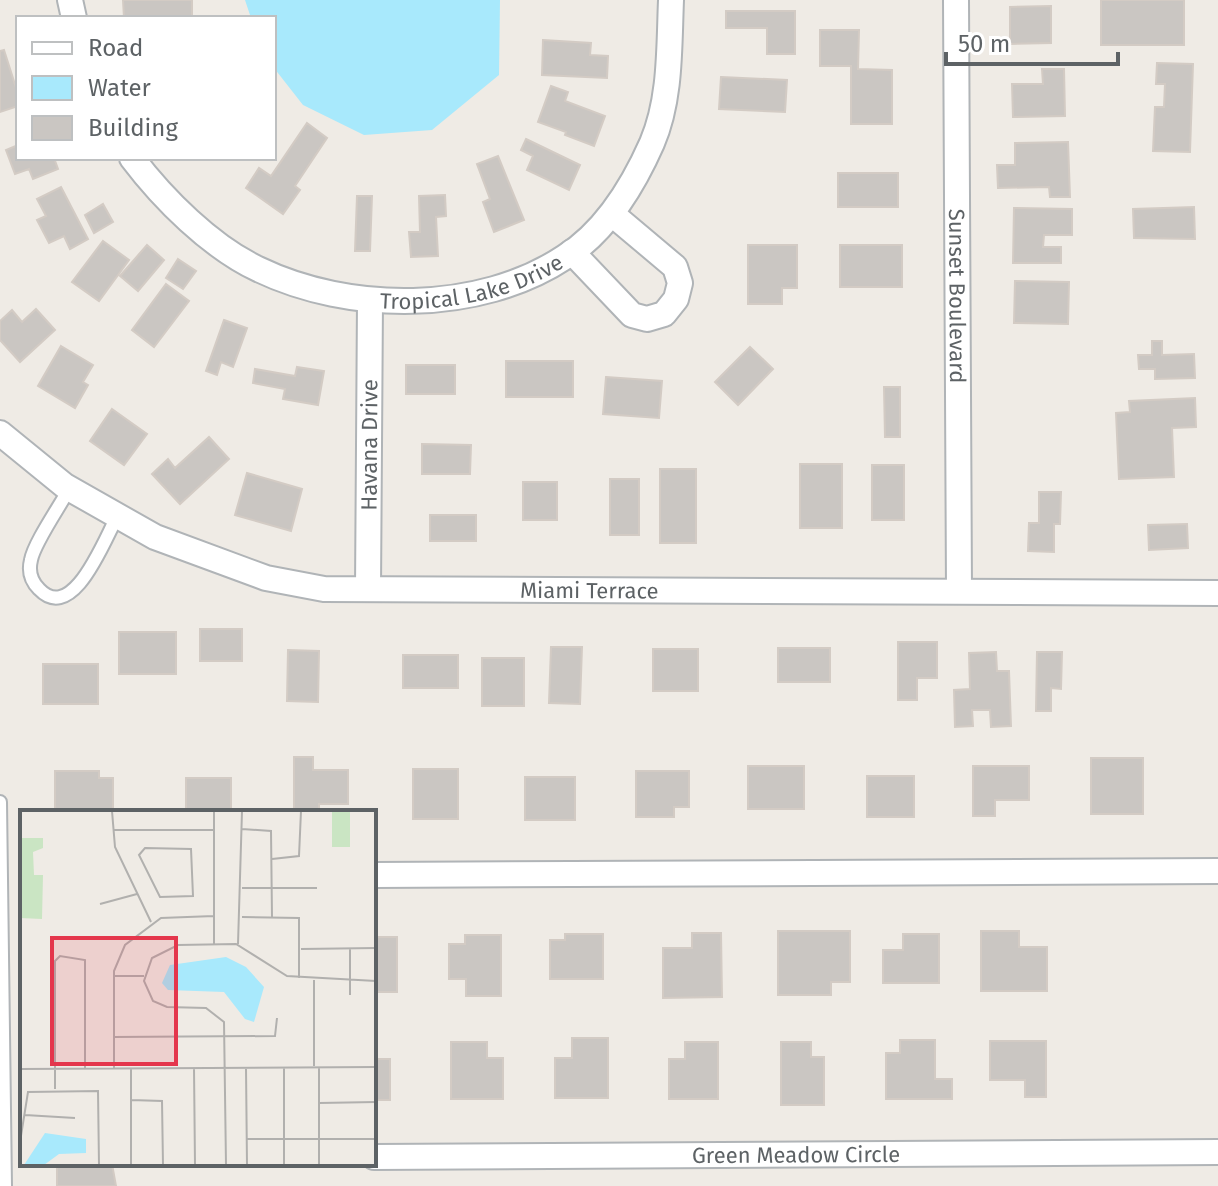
<svg xmlns="http://www.w3.org/2000/svg" width="1218" height="1186" viewBox="0 0 1218 1186" font-family="'Fira Sans',sans-serif">
<style>
.water{fill:#a8e9fc}
.building{fill:#cac6c2;stroke:#d3cbc4;stroke-width:2}
.lines{fill:none;stroke-linecap:round;stroke-linejoin:round}
.service-casing{stroke:#b0b4b7;stroke-width:16}
.minor-casing{stroke:#b0b4b7;stroke-width:28}
.service{stroke:#fff;stroke-width:12}
.minor{stroke:#fff;stroke-width:24}
.labels{text-anchor:middle;dominant-baseline:central;stroke-width:6;stroke-linejoin:round;paint-order:stroke}
.street-label{font-size:22px;fill:#5d6265;stroke:#fff}
.inset-road{fill:none;stroke:#b1b0ae;stroke-width:2}
.view{fill:#e4364c;fill-opacity:0.15;stroke:#e4364c;stroke-width:4}
.inset-edge{fill:none;stroke:#5d6265;stroke-width:4}
</style>
<rect width="100%" height="100%" fill="#efebe5"/>
<path class="water" d="M245 0H500L499 75 432 130 364 135 303 105 274 68V18H251Z"/>
<path class="building" d="M123 0H192V18H124Z
M1101 0H1184V45H1101Z
M1051 6V43L1010 44V7Z
M726 11H795V54H767V28H726Z
M820 30H859L858 69 892 70V124H851V66H820Z
M543 40 591 43 590 55 608 56 607 78 542 75Z
M4 50 18 94V106L0 112V51Z
M1157 63 1193 64 1190 152 1153 151 1155 107H1164L1165 84H1156Z
M1042 69H1064L1065 116 1013 117 1012 84H1043Z
M721 77 787 80 785 112 719 109Z
M551 86 568 92 565 101 605 116 594 146 565 135 566 132 538 122Z
M307 123 327 138 295 186 300 190 283 214 246 188 259 168 271 176Z
M526 139 580 165 569 190 527 170 533 156 521 150Z
M1068 142 1070 197H1050L1049 187 998 188 997 165H1015V143Z
M18 145V158H54L58 169 33 179 29 169 15 174 6 150Z
M498 156 524 220 494 232 483 202 490 199 477 164Z
M838 173H898V207H838Z
M61 187 88 239 70 249 64 236 49 243 37 220 46 216 37 199Z
M445 195 446 216 436 217 438 256 411 257 409 232H420L419 196Z
M357 196H372L370 251H355Z
M103 204 113 222 94 233 85 215Z
M1194 207 1195 239 1134 238 1133 209Z
M1014 208 1072 209V235H1044L1043 247H1061V263H1013Z
M103 241 129 260 99 301 72 282Z
M147 245 164 260 138 291 120 276Z
M748 245H797V288H782V304H748Z
M840 245H902V287H840Z
M178 259 196 271 183 289 166 278Z
M1015 281 1069 282 1068 324 1014 323Z
M166 284 189 301 154 347 132 330Z
M36 309 55 330 20 362 0 340V321L12 310 22 322Z
M224 320 247 328 233 367 221 362 217 375 206 371Z
M1152 341H1162V355L1194 354 1195 378 1155 379V369H1139L1138 355H1152Z
M61 346 93 365 83 382 88 385 75 408 38 386Z
M750 347 773 369 738 405 715 382Z
M506 361H573V397H506Z
M406 365H455V394H406Z
M297 367 324 371 318 405 283 399 285 389 253 383 255 369 295 376Z
M606 377 662 381 659 418 603 414Z
M884 387H900V437H885Z
M1195 398 1196 427 1172 428 1174 477 1119 479 1116 413 1130 412 1129 401Z
M112 409 147 434 124 465 90 441Z
M209 437 229 459 180 504 152 474 168 459 175 468Z
M422 444 471 445 470 474H422Z
M800 464H842V528H800Z
M872 465H904V520H872Z
M660 469H696V543H660Z
M247 473 302 489 291 531 235 515Z
M610 479H639V535H610Z
M523 482H557V520H523Z
M1039 492H1061L1060 524H1054V552L1028 551 1029 523H1039Z
M430 515H476V541H430Z
M1187 524 1188 548 1149 550 1148 525Z
M200 629H242V661H200Z
M119 632H176V674H119Z
M898 642H937V678H917V700H898Z
M551 647H582L580 704 549 703Z
M778 648H830V682H778Z
M653 649H698V691H653Z
M288 650 319 651 318 702 287 701Z
M996 652 997 671H1009L1011 726 991 727 990 710H972L973 726 955 727 954 690 970 689 969 653Z
M1037 652H1062L1061 689 1051 688V711H1036Z
M403 655H458V688H403Z
M482 658H524V706H482Z
M43 664H98V704H43Z
M294 757H313V770H348V804H319V812H294Z
M1091 758H1143V814H1091Z
M748 766H804V809H748Z
M973 766H1029V800H995V816H973Z
M413 769H458V819H413Z
M55 771H99V778H113V812H55Z
M636 771H689V807H674V817H636Z
M867 776H914V817H867Z
M525 777H575V820H525Z
M186 778H231V812H186Z
M778 931H850V982H831V995H778Z
M981 931H1019V947H1047V991H981Z
M692 933H721L722 997 663 998V948H692Z
M565 934H603V979H550V940H565Z
M903 934H939V983H883V950H903Z
M465 935H501V996H466V979H449V944H465Z
M374 937H397V992H374Z
M572 1038H608V1098H555V1058H572Z
M900 1040H935V1079H952V1099H886V1053H900Z
M990 1041H1046V1097H1025V1080H990Z
M451 1042H487V1058H503V1099H451Z
M685 1042H718V1099H669V1059H685Z
M781 1042H811V1057H824V1105H781Z
M374 1059H390V1100H374Z
M57 1164H112L116 1186H57Z"/>
<g class="lines">
<g class="service-casing">
<path id="service" d="M69 489C60 506 34 543 31 560 28 572 31 581 39 589 73 625 105 538 117 517
M0 802 5 1186"/>
</g>
<g class="minor-casing">
<g id="minor">
<path d="M70 0 74 18"/>
<path id="s1" d="M956 0 959 590"/>
<path id="s2" d="M132 158C163 199 211 247 258 269 349 313 479 314 565 257 606 231 633 186 652 143 671 99 669 47 671 0"/>
<path d="M572 252 632 315 647 319 664 314 676 299 680 283 675 267 612 214"/>
<path id="s3" d="M0 433 65 486 155 537 266 578 324 589 1218 593"/>
<path id="s4" d="M368 589 370 301"/>
<path d="M374 875 1218 871"/>
<path id="s5" d="M374 1157 1218 1152"/>
</g>
</g>
<use href="#service" class="service"/>
<use href="#minor" class="minor"/>
</g>
<g class="labels">
<g class="street-label">
<text stroke="none"><textPath href="#s2" startOffset="390">Tropical Lake Drive</textPath></text>
<text stroke="none"><textPath href="#s1" startOffset="296">Sunset Boulevard</textPath></text>
<text stroke="none"><textPath href="#s4" startOffset="144">Havana Drive</textPath></text>
<text stroke="none"><textPath href="#s3" startOffset="630">Miami Terrace</textPath></text>
<text stroke="none"><textPath href="#s5" startOffset="422">Green Meadow Circle</textPath></text>
</g>
</g>
<g transform="translate(20 810)">
<rect width="356" height="356" fill="#efebe5"/>
<path d="M312 1H330V37H312ZM0 28H23V38L13 42 14 65H23L22 109 0 108Z" fill="#cae5c3"/>
<path d="M206 147 226 157 244 177 234 212 225 209 204 182 148 180 142 173 150 155ZM25 323 66 329V343L39 344 24 355H4Z" fill="#a8e9fc"/>
<path class="inset-road" d="M92 1 95 37 131 112M194 1V134M222 19 251 21 252 107M93 20H194M125 38 171 39 173 86 140 87 119 45ZM252 49 279 46 281 1M222 78H297M80 94 117 84M222 107 279 108V168M218 134 222 1M281 139 356 138M94 166H124M294 170V256M330 185V138M94 227 255 226 257 208M299 257V355M94 258V161L105 135 141 108 194 106M111 258V355M174 258 175 355M226 258 227 355M0 259 356 257M35 279V151L40 146 65 150V258M111 290 142 291 143 355M299 293 356 292M5 305 55 308M227 329H356M0 332 8 282 78 281 79 355M206 355 204 212 186 198 147 197 133 191 124 171 132 148 158 135 216 134 267 166 356 171M264 355V258"/>
<path class="view" d="M32 128H156V254H32Z"/>
<rect width="356" height="356" class="inset-edge"/>
</g>
<rect x="16" y="16" width="260" height="144" fill="#ffffff" stroke="#bec0c1" stroke-width="2"/>
<rect x="32" y="42" width="40" height="12" fill="#ffffff" stroke="#bec0c1" stroke-width="2"/>
<text x="88" y="56" font-size="24" fill="#5d6265">Road</text>
<rect x="32" y="76" width="40" height="24" fill="#a8e9fc" stroke="#bec0c1" stroke-width="2"/>
<text x="88" y="96" font-size="24" fill="#5d6265">Water</text>
<rect x="32" y="116" width="40" height="24" fill="#cac6c2" stroke="#bec0c1" stroke-width="2"/>
<text x="88" y="136" font-size="24" fill="#5d6265">Building</text>
<path d="M946 52v12h172v-12" fill="none" stroke="#5d6265" stroke-width="4"/>
<text x="958" y="52" font-size="24" fill="#5d6265" stroke="#ffffff" stroke-width="6" paint-order="stroke">50 m</text>
</svg>
